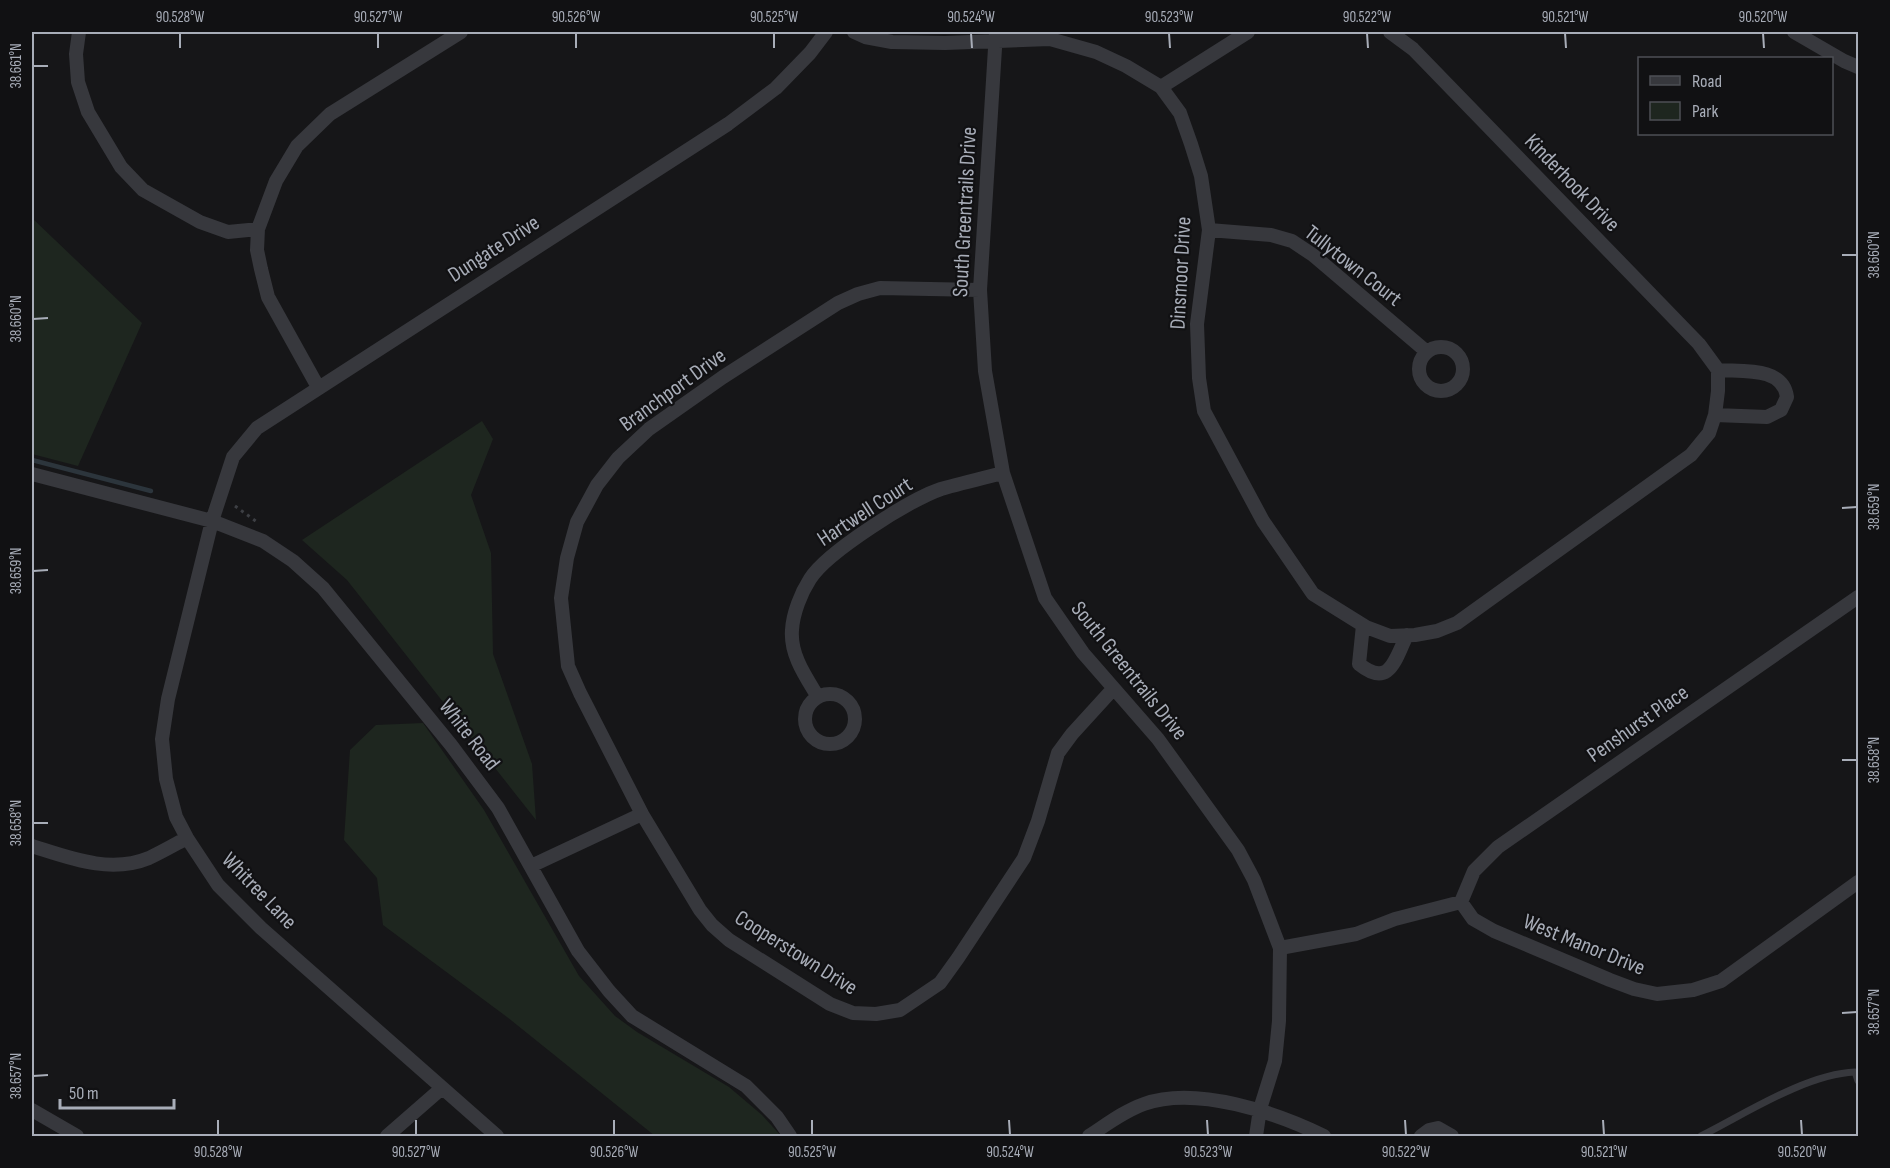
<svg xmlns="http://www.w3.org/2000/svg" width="1890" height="1168" viewBox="0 0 1890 1168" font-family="'Sofia Sans Condensed',sans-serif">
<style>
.green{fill:#1e261f}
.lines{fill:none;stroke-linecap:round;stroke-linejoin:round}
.stream{stroke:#2c353c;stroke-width:4.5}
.path{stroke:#3d3f44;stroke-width:3;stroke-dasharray:3 4.5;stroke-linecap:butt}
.lane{stroke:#37383d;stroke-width:7}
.street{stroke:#37383d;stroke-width:14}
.ticks{fill:none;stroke:#a8adb8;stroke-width:2}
.labels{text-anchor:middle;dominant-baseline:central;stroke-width:4.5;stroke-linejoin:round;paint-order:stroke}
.street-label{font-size:22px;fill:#a8adb8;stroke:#111113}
.neatline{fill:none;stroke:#a8adb8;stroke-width:2}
.ticks-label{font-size:15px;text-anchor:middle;fill:#a8adb8}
</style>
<rect width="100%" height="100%" fill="#161618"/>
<path class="green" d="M32 218 142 323 78 466 32 454Z
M482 421 493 439 471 495 491 553 493 654 532 764 536 820 347 580 302 540Z
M423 723 484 810 579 976 615 1016 637 1032 729 1087 762 1115 781 1136H655L507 1017 383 925 377 878 344 840 350 750 376 725Z"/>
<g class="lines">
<path class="stream" d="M32 460 151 491"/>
<path class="path" d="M235 506 257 522"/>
<path class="lane" d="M1701 1136C1745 1114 1806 1074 1855 1072L1858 1081"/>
<path class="street" d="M79 32 76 54 78 82 88 112 121 167 143 190 200 222 228 232 258 229
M854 32 865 37 892 42 945 43 1050 39 1096 52 1126 66 1161 87 1180 113 1191 144 1201 176 1209 230 1197 324 1199 378 1204 411 1263 521 1313 594 1366 627 1390 636 1415 635 1437 631 1457 623 1691 455 1709 433 1715 415 1718 391V370L1699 344 1413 49 1390 32
M996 32 980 290 985 371 1003 473 1045 598 1083 653 1158 739 1238 850 1254 880 1280 948 1279 1021 1275 1061 1260 1109 1256 1136
M1794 32 1844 61 1858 67
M1161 87 1248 32
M1209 230 1271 235 1292 241 1313 255 1427 352
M1419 369a22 22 0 1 1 44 0a22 22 0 1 1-44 0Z
M318 387 268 297 261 269 257 250 258 229 276 181 297 146 330 114 461 32
M1715 415 1767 417 1781 410 1787 397C1783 366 1741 372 1718 370
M32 474 212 521 263 541 293 561 323 588 451 745 498 808 578 951 609 991 632 1016 746 1086 777 1117 790 1136
M1363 625 1359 664C1390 689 1395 659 1407 635
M805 719a25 25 0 1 1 50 0a25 25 0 1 1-50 0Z
M818 697C806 677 790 655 792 630 793 613 801 593 810 579 827 552 911 499 941 489 962 483 983 478 1003 473
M642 814 580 693 568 666 561 598 567 558 577 522 597 485 618 458 649 429 723 377 838 303 858 294 880 288 980 290
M32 846C70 858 110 874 149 858 162 852 174 845 187 838
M531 866 642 814 700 910 712 925 729 940 830 1004 853 1013 876 1014 900 1010 940 983 958 958 1024 858 1038 821 1058 753 1072 734 1113 689
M1461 902 1474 871 1498 847 1858 597
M1280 948 1356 934 1395 919 1461 902 1473 919 1494 931 1610 980 1634 989 1657 994 1693 990 1721 981 1858 882
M32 1110 77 1136
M387 1136 442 1088
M497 1136 261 928 218 885 187 838 176 817 166 779 162 739 168 699 212 521 233 457 257 428 728 124 776 88 810 53 826 32
M1089 1136C1106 1125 1124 1111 1144 1104 1196 1085 1277 1113 1324 1136
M1421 1136 1429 1130 1438 1128 1452 1136"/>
</g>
<path class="ticks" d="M180 33V48M378 33V48M576 33V48M774 33V48M971 33 972 48M1169 33 1170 48M1367 33 1368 48M1565 33 1566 48M1763 33 1764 48M33 66H48M1842 255H1857M33 319 48 318M1842 508 1857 507M33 571 48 570M1842 760H1857M33 823H48M1842 1013 1857 1012M33 1076 48 1075M218 1120V1135M416 1120V1135M614 1120V1135M812 1120V1135M1009 1120 1010 1135M1207 1120 1208 1135M1405 1120 1406 1135M1603 1120 1604 1135M1801 1120 1802 1135"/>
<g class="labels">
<g class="street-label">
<text transform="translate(1572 183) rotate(46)">Kinderhook Drive</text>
<text transform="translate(965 212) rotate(-87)">South Greentrails Drive</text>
<text transform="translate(494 249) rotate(-33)">Dungate Drive</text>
<text transform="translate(1353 266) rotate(38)">Tullytown Court</text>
<text transform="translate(1181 273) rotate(-87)">Dinsmoor Drive</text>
<text transform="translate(673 390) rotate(-36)">Branchport Drive</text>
<text transform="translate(865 512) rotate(-33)">Hartwell Court</text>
<text transform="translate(1129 671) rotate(51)">South Greentrails Drive</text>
<text transform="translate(1638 724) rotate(-35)">Penshurst Place</text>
<text transform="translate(469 735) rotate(52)">White Road</text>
<text transform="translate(259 891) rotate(46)">Whitree Lane</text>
<text transform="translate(1584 945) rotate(22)">West Manor Drive</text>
<text transform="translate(796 953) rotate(32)">Cooperstown Drive</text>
</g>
</g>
<rect width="1890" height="1168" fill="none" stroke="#111113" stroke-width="66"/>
<rect x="1638" y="57" width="195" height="78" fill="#111113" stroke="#4d4f55" stroke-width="1.5"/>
<rect x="1650" y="76" width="30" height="9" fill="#37383d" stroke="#4d4f55" stroke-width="1.5"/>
<text x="1692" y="87" font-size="18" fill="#a8adb8">Road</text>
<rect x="1650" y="102" width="30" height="18" fill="#1e261f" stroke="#4d4f55" stroke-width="1.5"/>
<text x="1692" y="117" font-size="18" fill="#a8adb8">Park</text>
<path d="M60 1099v9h114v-9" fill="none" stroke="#a8adb8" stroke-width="3"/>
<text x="69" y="1099" font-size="18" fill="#a8adb8" stroke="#111113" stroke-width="4.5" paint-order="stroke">50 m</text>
<rect x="33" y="33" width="1824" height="1102" class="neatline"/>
<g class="ticks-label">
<text x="180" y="22">90.528°W</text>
<text x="378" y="22">90.527°W</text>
<text x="576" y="22">90.526°W</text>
<text x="774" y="22">90.525°W</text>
<text x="971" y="22">90.524°W</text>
<text x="1169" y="22">90.523°W</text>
<text x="1367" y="22">90.522°W</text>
<text x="1565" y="22">90.521°W</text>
<text x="1763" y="22">90.520°W</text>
<text transform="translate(16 66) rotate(-90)" y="5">38.661°N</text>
<text transform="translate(1874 255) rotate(-90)" y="5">38.660°N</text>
<text transform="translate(16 319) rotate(-90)" y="5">38.660°N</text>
<text transform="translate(1874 507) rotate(-90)" y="5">38.659°N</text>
<text transform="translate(16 571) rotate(-90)" y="5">38.659°N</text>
<text transform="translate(1874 760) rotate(-90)" y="5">38.658°N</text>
<text transform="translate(16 823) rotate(-90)" y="5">38.658°N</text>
<text transform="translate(1874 1012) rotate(-90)" y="5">38.657°N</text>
<text transform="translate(16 1076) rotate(-90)" y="5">38.657°N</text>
<text x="218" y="1157">90.528°W</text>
<text x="416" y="1157">90.527°W</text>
<text x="614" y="1157">90.526°W</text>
<text x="812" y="1157">90.525°W</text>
<text x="1010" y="1157">90.524°W</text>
<text x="1208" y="1157">90.523°W</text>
<text x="1406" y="1157">90.522°W</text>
<text x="1604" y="1157">90.521°W</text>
<text x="1802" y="1157">90.520°W</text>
</g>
</svg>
